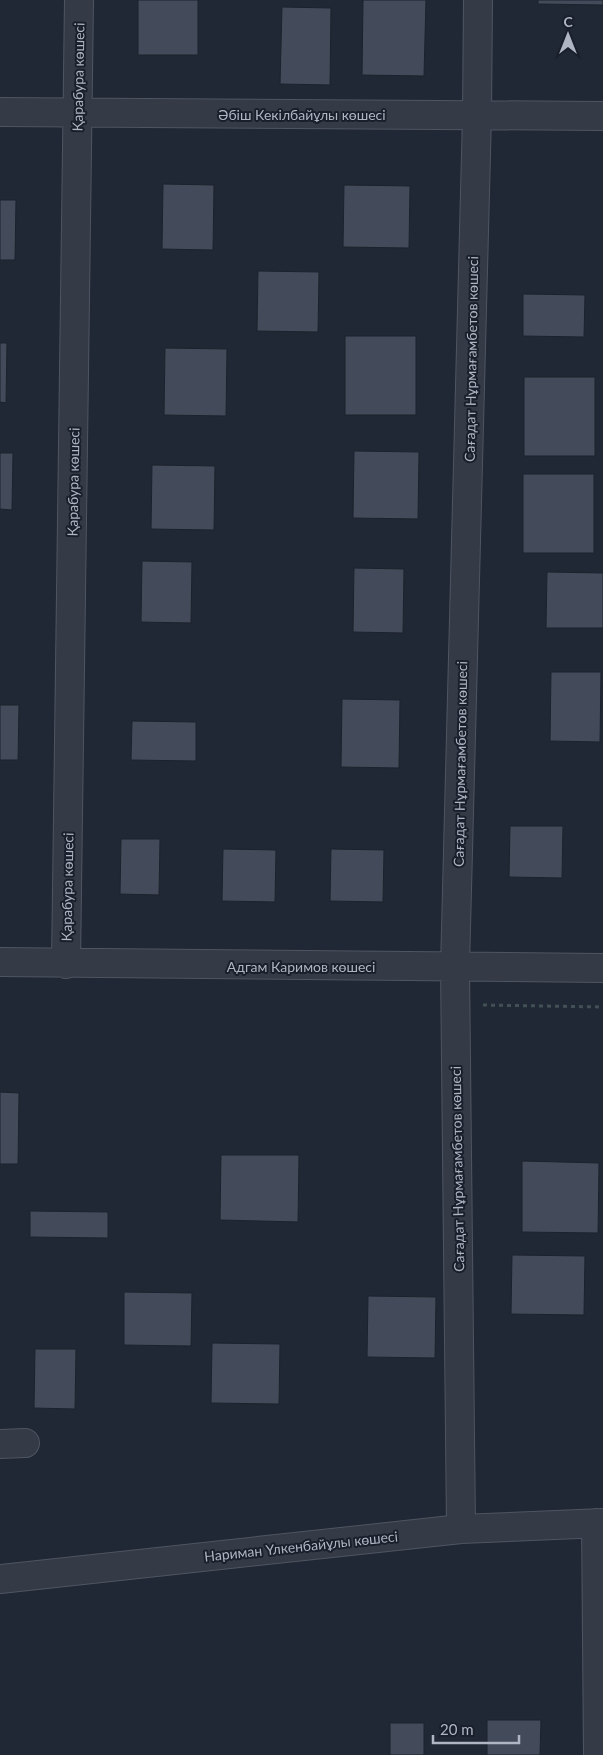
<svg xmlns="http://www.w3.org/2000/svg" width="603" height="1755" viewBox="0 0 603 1755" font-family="Lato,sans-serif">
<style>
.building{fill:#434b5a;stroke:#1c222d}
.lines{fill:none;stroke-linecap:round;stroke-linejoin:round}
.minor-casing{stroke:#4f5561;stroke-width:30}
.path{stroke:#415054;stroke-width:3;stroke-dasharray:4 4;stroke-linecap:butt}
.minor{stroke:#353b46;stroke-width:28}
.labels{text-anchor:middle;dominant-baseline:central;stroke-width:4;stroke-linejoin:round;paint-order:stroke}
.street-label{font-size:14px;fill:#afb5c3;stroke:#1a202b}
</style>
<rect width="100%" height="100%" fill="#212835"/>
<path class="building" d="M138 0H198V55H138Z
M363 0H426L424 76 362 75Z
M538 0H603V5L538 4Z
M282 7 331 8 330 85 280 84Z
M163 184 214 185 213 250 162 249Z
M344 185 410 186 409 248 343 247Z
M0 200H16L15 260H0Z
M258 271 319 272 318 332 257 331Z
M523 294 585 295 584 337 523 336Z
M345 336H416V415H345Z
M0 343H7L6 403 0 402Z
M165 348 227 349 226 416 164 415Z
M524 377H595V456H524Z
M354 451 419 452 418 519 353 518Z
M0 453H13L12 510 0 509Z
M152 465 215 466 214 530 151 529Z
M523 474H594V553H523Z
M142 561 192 562 191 623 141 622Z
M354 568 404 569 403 633 353 632Z
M547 572 603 573V628H546Z
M551 672H601L600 742 550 741Z
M342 699 400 700 399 768 341 767Z
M0 705H19L18 760H0Z
M132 721 196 722V761L131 760Z
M510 826H563L562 878 509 877Z
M121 839H160L159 895 120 894Z
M223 849 276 850 275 902 222 901Z
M331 849 384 850 383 902 330 901Z
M0 1092 19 1093 18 1164H0Z
M221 1155H299L298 1222 220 1220Z
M522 1161 599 1163 598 1233 522 1232Z
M30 1211 108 1212V1238L30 1237Z
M512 1255 585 1256 584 1315 511 1314Z
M124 1292 192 1293 191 1346 124 1345Z
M368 1296 436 1297 435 1358 367 1357Z
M212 1343 280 1344 279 1404 211 1403Z
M35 1349H76L75 1409 34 1408Z
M487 1720H541L540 1755H487Z
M390 1723H424V1755H390Z"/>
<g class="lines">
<g class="minor-casing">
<path id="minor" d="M0 112 603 116
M0 962 603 968
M66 964 79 0
M0 1444 25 1443
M596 1523 598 1755
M461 1529 455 967 477 115 478 0
M0 1579 461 1529 603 1523"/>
</g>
<path class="path" d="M483 1005 603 1007"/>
<use href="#minor" class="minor"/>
</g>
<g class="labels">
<g class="street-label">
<text transform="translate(78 77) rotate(-89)">Қарабура көшесі</text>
<text x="302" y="114">Әбіш Кекілбайұлы көшесі</text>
<text transform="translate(471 359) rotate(-89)">Сағадат Нұрмағамбетов көшесі</text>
<text transform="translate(73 482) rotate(-89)">Қарабура көшесі</text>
<text transform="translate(460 764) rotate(-89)">Сағадат Нұрмағамбетов көшесі</text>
<text transform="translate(67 887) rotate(-89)">Қарабура көшесі</text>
<text x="301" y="966">Адгам Каримов көшесі</text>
<text transform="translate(457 1169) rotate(-91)">Сағадат Нұрмағамбетов көшесі</text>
<text transform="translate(301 1546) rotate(-6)">Нариман Үлкенбайұлы көшесі</text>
</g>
</g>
<g transform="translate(568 35)" stroke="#1a202b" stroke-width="4" paint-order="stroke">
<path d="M0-4L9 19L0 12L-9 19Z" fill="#afb5c3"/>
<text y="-8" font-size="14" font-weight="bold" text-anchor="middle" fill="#afb5c3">С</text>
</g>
<path d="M433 1735v8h86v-8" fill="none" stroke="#afb5c3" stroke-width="2.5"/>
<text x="440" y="1735" font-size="15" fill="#afb5c3" stroke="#1a202b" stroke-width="4" paint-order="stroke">20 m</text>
</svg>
